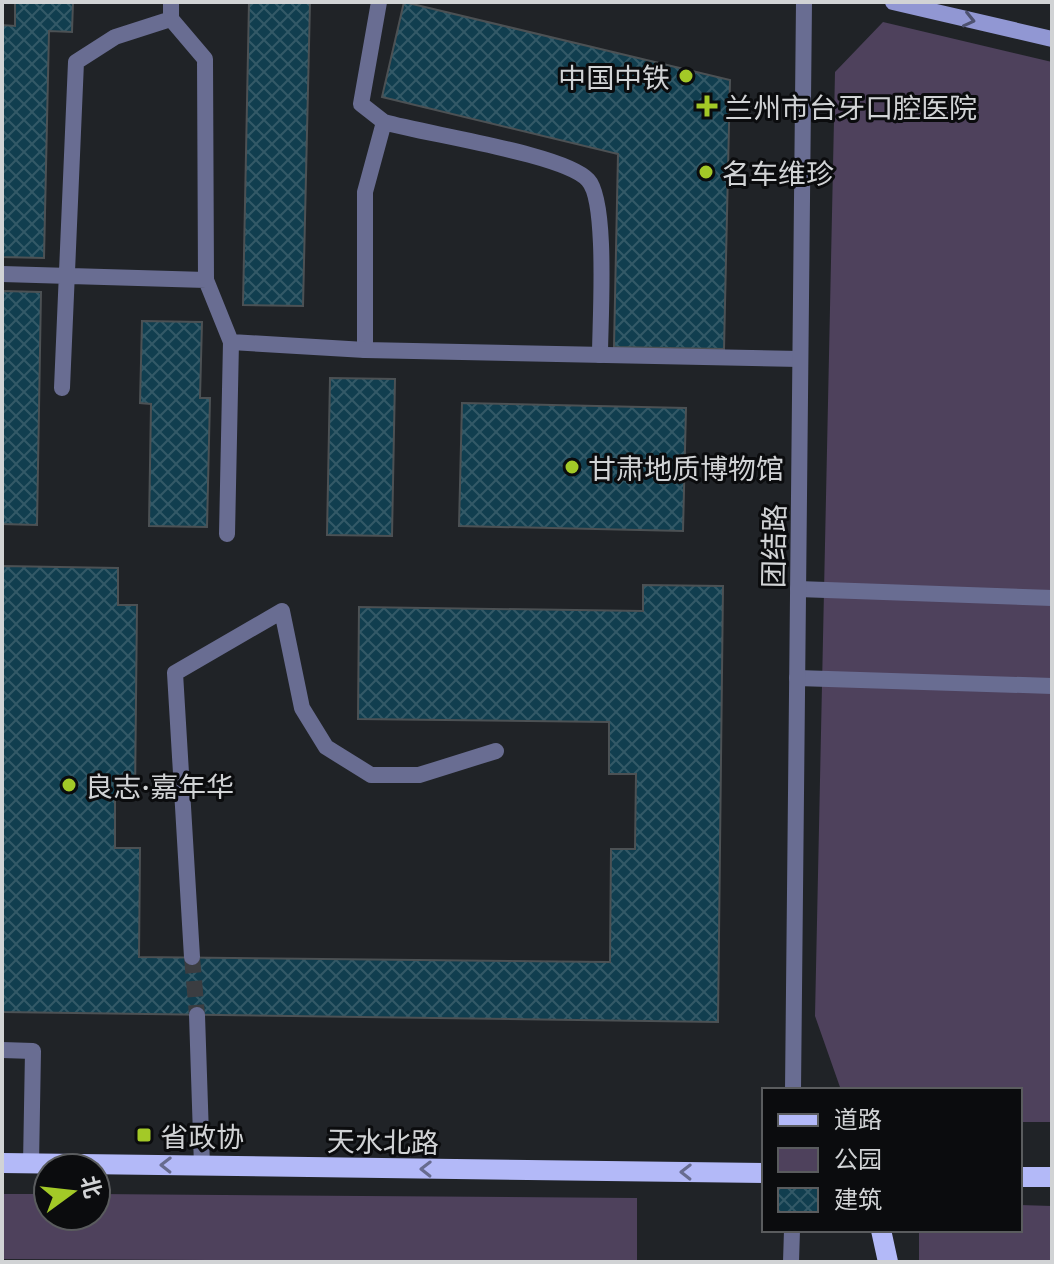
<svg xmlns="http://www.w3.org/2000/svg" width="1054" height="1264" viewBox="0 0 1054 1264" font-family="Literata,'Noto Sans SC',serif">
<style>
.green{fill:#4e415c}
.building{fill:url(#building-cross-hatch);stroke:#4c5154;stroke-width:2}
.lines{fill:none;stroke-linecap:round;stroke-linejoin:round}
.minor-tunnel{stroke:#3b3d41;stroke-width:16;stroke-dasharray:16 8;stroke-linecap:butt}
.service{stroke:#696d92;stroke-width:16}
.minor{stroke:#696d92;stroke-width:16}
.tertiary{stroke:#696d92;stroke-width:16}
.secondary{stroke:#9197d3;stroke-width:16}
.primary{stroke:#b3b9f8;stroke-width:20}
.oneway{stroke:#4e5270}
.oneway2{stroke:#676b8f}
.poi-dot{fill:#a3c927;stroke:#0b0c0e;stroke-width:3}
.labels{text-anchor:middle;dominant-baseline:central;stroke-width:6;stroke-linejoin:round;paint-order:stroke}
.poi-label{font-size:28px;fill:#d1d3d5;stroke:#0b0c0e;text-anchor:start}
.street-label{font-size:28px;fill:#d1d3d5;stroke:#0b0c0e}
</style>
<defs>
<pattern id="building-cross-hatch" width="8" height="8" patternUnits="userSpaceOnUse" patternTransform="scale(2)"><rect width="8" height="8" fill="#113e4f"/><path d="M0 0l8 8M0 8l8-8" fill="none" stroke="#335967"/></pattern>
</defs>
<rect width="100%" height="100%" fill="#202327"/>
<path class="green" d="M883 22 1052 62V1122H1020V1090H841L815 1016 835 72Z
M2 1194H48V1216H96V1194L637 1198V1262L2 1259Z
M1020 1205 1052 1206V1262H919V1230H1020Z"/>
<path class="building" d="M15 2H73L72 32 49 31 44 258 2 257V25L15 26Z
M249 2H310L303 306 243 305Z
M404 2 730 80 724 349 614 347 618 154 382 97Z
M2 291 41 292 37 525 2 524Z
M142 321 202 322 200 398H210L207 527 149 526 151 404 140 403Z
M330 378 395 379 392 536 327 535Z
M462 403 686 408 683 531 459 526Z
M2 566 118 568V605H137L135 796H115V848H140L139 957 610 962 611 849H635L636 774H609V722L358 719 359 607 643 611V585L723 586 718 1022 2 1012Z"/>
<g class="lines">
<path class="minor-tunnel" d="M192 957 197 1015"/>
<path class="service" d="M379 2 361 104 384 122C424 134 565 154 588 180 608 201 600 322 600 355
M365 350V192L384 122
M798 589 1052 598
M797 678 1052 686
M2 1050 33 1051 31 1164"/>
<path class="minor" d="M171 2V19L205 59 206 280 231 342 365 350 800 359
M2 274 206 280
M62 388 76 62 115 37 171 19
M227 534 231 342
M192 957 175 673 282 611 302 708 326 747 371 775H419L496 751
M197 1015 202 1166"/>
<path class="tertiary" d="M793 1090 804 2
M791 1262 792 1230"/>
<path class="secondary" d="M893 2 1052 39"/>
<path class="primary" d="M2 1163 764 1173
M1020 1177H1052
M881 1230 888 1262"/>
</g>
<defs><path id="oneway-chevron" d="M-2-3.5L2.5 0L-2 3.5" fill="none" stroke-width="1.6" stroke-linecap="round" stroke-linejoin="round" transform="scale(2)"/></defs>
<use class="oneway" href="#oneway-chevron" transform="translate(969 20) rotate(13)"/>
<g class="oneway2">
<use href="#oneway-chevron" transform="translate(166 1165) rotate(-179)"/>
<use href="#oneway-chevron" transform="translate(426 1169) rotate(-179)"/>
<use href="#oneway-chevron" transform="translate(686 1172) rotate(-179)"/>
</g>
<g class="poi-dot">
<circle cx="686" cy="76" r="8"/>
<path d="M703 94h8v8h8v8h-8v8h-8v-8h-8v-8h8z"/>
<circle cx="706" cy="172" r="8"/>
<circle cx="572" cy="467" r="8"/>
<circle cx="69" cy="785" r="8"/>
<rect x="136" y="1127" width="16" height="16" rx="4"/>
</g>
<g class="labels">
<g class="poi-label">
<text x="670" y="76" text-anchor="end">中国中铁</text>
<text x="725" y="106">兰州市台牙口腔医院</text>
<text x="722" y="172">名车维珍</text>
<text x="588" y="467">甘肃地质博物馆</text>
<text x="85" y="785">良志·嘉年华</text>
<text x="160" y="1135">省政协</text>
</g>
<g class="street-label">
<text transform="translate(772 546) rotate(-89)">团结路</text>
<text transform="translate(383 1140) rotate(1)">天水北路</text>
</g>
</g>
<rect width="1054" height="1264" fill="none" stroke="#d1d3d5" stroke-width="8"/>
<rect x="762" y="1088" width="260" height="144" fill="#0b0c0e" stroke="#5a5c5e" stroke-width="2"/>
<rect x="778" y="1114" width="40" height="12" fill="#b3b9f8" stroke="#5a5c5e" stroke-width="2"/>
<text x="834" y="1128" font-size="24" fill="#d1d3d5">道路</text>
<rect x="778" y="1148" width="40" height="24" fill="#4e415c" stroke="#5a5c5e" stroke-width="2"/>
<text x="834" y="1168" font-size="24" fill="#d1d3d5">公园</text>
<rect x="778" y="1188" width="40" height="24" fill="url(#building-cross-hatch)" stroke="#5a5c5e" stroke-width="2"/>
<text x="834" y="1208" font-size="24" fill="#d1d3d5">建筑</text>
<g transform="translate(72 1192) rotate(75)"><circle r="38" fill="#0b0c0e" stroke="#5a5c5e" stroke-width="2"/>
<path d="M0-6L14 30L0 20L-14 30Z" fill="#a3c927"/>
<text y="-12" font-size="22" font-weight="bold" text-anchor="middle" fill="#d1d3d5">北</text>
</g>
</svg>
